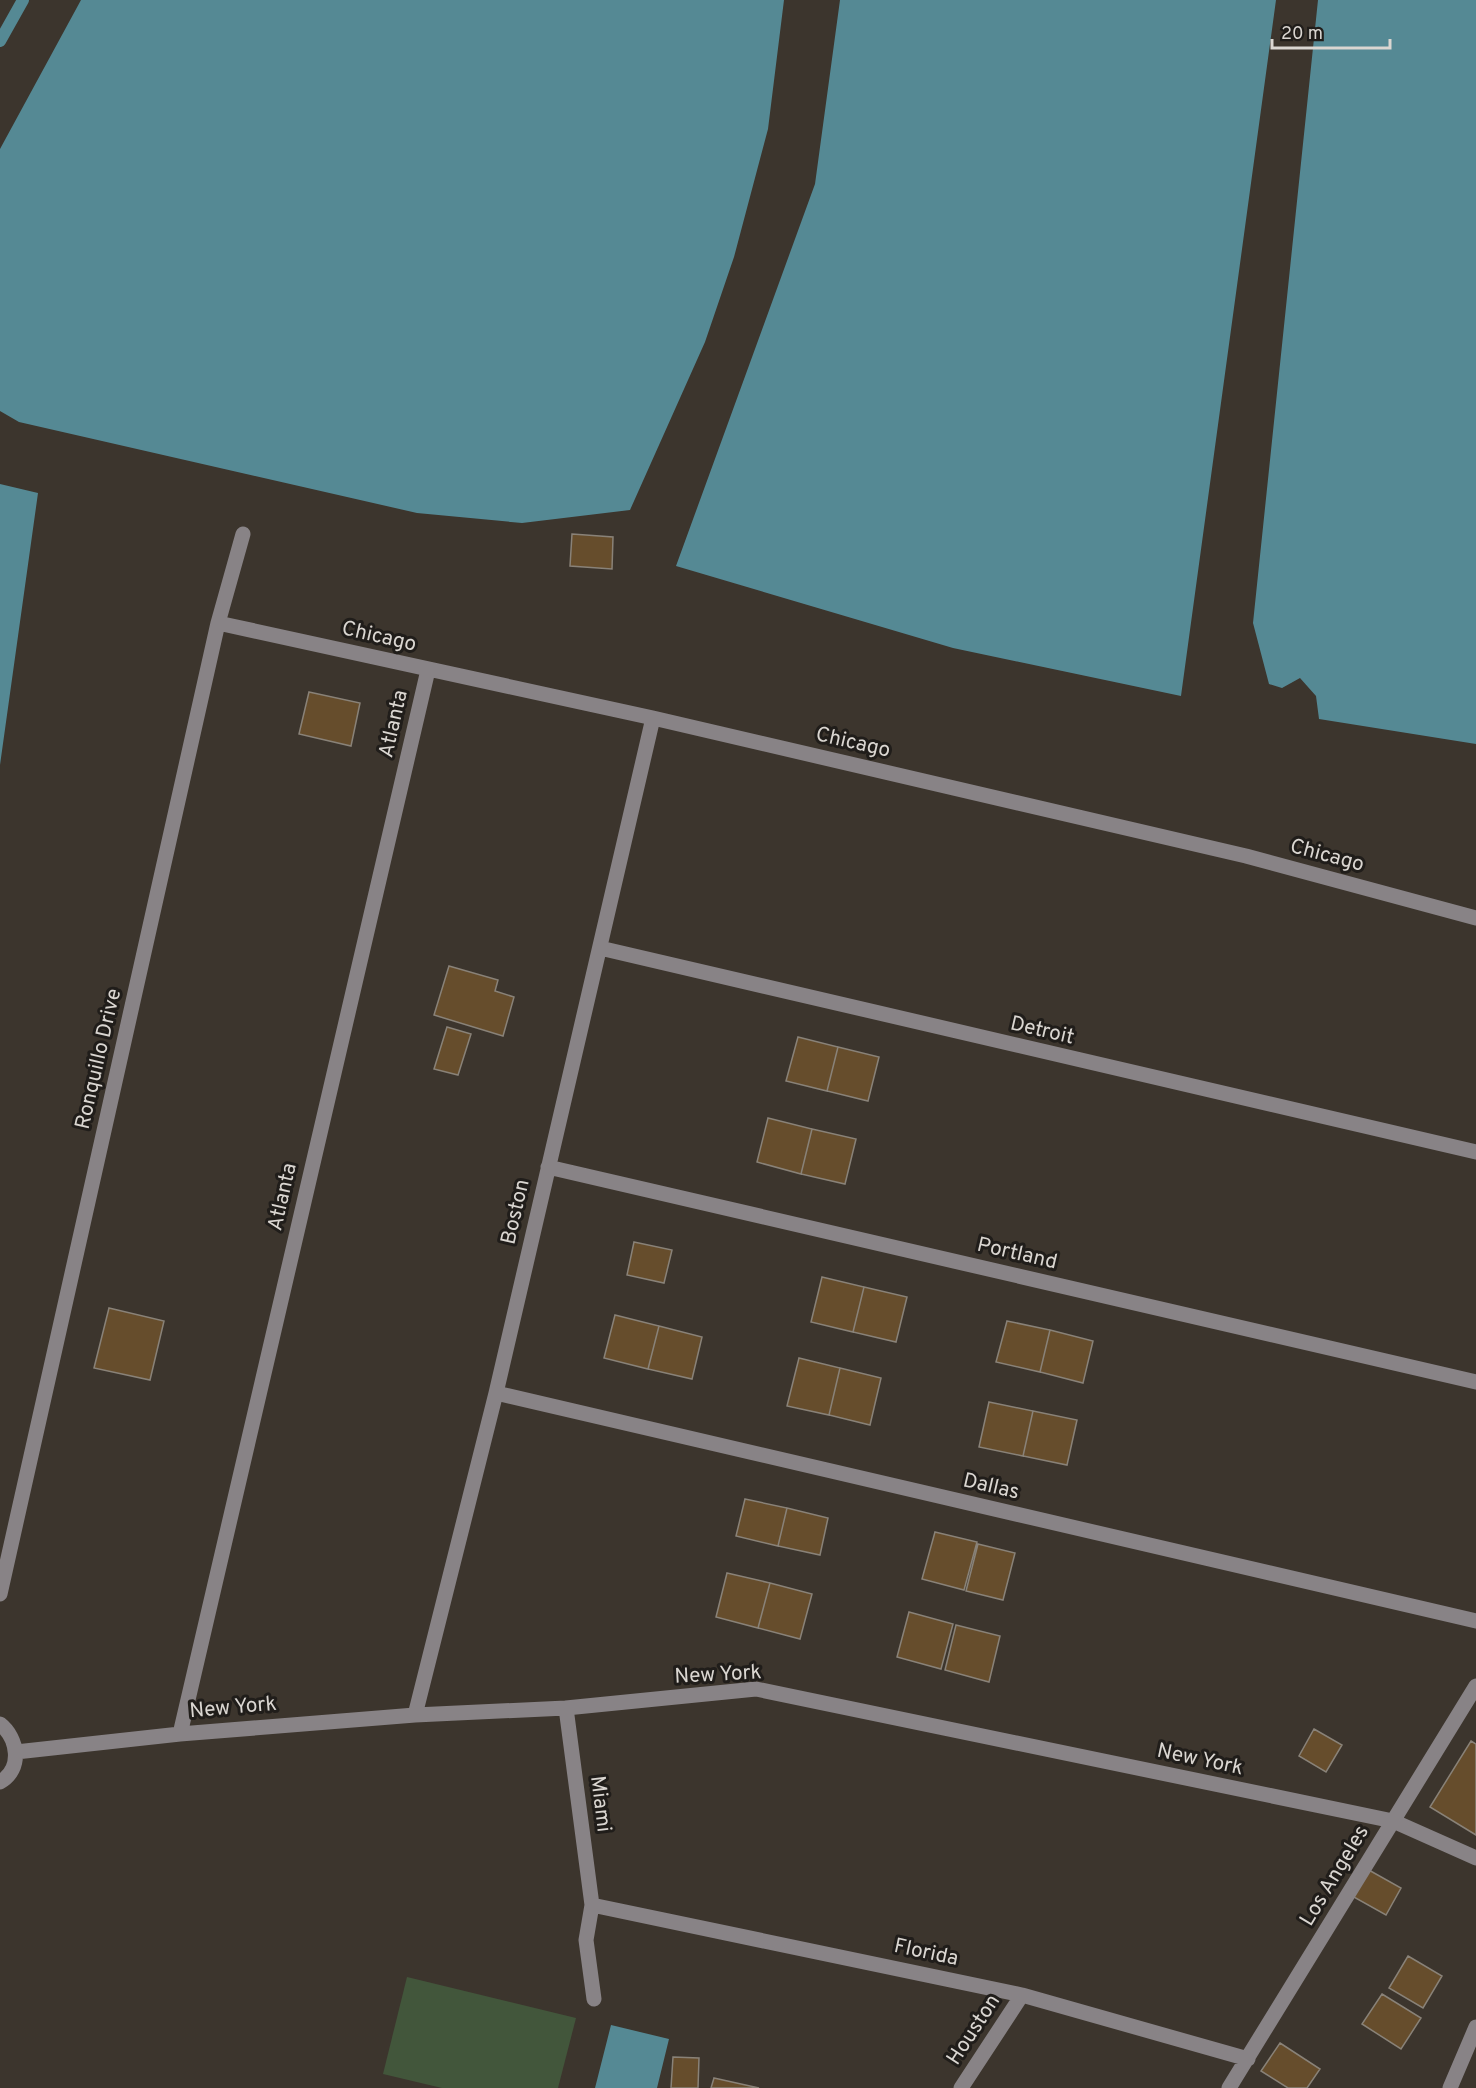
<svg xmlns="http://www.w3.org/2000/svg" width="1476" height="2088" viewBox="0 0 1476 2088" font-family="Overpass,sans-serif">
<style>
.green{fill:#42563b}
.water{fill:#558994}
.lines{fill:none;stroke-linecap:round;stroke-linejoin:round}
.stream{stroke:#558994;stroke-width:12}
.building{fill:#664d2c;stroke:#898278;stroke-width:1.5}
.minor{stroke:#888386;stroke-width:15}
.labels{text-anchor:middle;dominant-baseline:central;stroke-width:6;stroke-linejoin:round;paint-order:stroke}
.street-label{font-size:21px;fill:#dad6d1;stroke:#201d1a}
</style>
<rect width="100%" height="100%" fill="#3c352d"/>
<path class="green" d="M407 1977 576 2018 558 2088H442L383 2074Z"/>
<path class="water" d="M81 0H784L768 129 734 257 705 342 630 510 522 523 417 513 19 422 0 411V149Z
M840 0H1276L1181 696 953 648 676 566 815 184Z
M1318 0H1476V744L1319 719 1316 696 1300 678 1282 688 1269 684 1253 623Z
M0 484 38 493 0 765Z
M611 2025 669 2039 657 2088H595Z"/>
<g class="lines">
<path class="stream" d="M0 41 23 0"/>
</g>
<path class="building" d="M572 534 613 537 612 569 570 566Z
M309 692 360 703 351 746 299 734Z
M449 966 498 980 495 991 514 997 503 1036 434 1015Z
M447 1027 471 1034 458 1075 434 1069Z
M798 1037 838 1047 827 1091 786 1081Z
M838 1047 879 1057 868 1101 827 1091Z
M768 1118 812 1129 801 1174 757 1162Z
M812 1129 856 1139 845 1184 801 1174Z
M634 1242 672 1250 664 1283 627 1275Z
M822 1277 864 1287 853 1332 811 1322Z
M864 1287 907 1297 896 1342 853 1332Z
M109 1308 164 1321 150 1380 94 1368Z
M615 1315 659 1326 648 1369 604 1358Z
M1007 1321 1050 1330 1040 1372 996 1362Z
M659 1326 702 1337 692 1379 648 1369Z
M1050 1330 1093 1341 1083 1383 1040 1372Z
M799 1358 840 1368 829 1415 787 1406Z
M840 1368 881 1378 870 1425 829 1415Z
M989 1402 1033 1411 1023 1456 979 1447Z
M1033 1411 1077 1420 1067 1465 1023 1456Z
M745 1499 787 1508 778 1546 736 1536Z
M787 1508 828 1518 820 1555 778 1546Z
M935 1532 977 1542 964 1590 922 1579Z
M978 1544 1015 1553 1003 1600 966 1591Z
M727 1573 770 1583 758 1628 716 1617Z
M770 1583 812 1594 800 1639 758 1628Z
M909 1612 953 1624 941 1669 897 1657Z
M956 1625 1000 1636 989 1682 945 1670Z
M1314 1729 1342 1745 1326 1772 1299 1756Z
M1471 1741 1476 1744V1835L1430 1807Z
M1367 1869 1401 1888 1386 1915 1352 1896Z
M1408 1956 1442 1976 1423 2008 1389 1988Z
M1382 1994 1421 2018 1401 2049 1362 2024Z
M1280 2043 1320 2069 1307 2088H1288L1261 2071Z
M673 2057 699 2058 698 2088H671Z
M714 2078 759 2088H711Z"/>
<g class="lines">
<path class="minor" d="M218 623 653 718 1246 856 1476 918
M600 948 1476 1152
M548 1167 1476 1382
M496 1393 1476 1621
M0 1594 218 623 243 534
M566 1708 592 1905 586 1940 594 1999
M415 1715 496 1393 653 718
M0 1724C18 1738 23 1769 0 1782
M180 1734 428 670
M16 1752 180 1734 415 1715 566 1708 756 1689 1393 1821 1476 1858
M592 1905 1022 1995 1248 2059
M961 2088 1022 1995
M1229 2088 1476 1686
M1450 2088 1476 2027"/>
</g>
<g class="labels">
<g class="street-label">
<text transform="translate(379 637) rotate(13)">Chicago</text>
<text transform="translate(394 724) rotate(-77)">Atlanta</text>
<text transform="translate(853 743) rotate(13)">Chicago</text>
<text transform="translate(1327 856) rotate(15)">Chicago</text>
<text transform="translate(1042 1031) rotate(13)">Detroit</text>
<text transform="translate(99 1059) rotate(-77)">Ronquillo Drive</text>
<text transform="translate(283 1197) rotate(-77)">Atlanta</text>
<text transform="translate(516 1212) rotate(-77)">Boston</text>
<text transform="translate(1017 1254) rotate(13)">Portland</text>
<text transform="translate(991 1487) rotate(13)">Dallas</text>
<text transform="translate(718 1675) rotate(-3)">New York</text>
<text transform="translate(233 1708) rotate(-5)">New York</text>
<text transform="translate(1200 1760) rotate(12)">New York</text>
<text transform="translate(600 1804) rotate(83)">Miami</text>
<text transform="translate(1335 1876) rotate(-59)">Los Angeles</text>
<text transform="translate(926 1953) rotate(12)">Florida</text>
<text transform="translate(974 2030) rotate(-57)">Houston</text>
</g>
</g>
<path d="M1272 39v9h118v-9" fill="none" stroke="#dad6d1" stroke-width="3"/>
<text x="1281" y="39" font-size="18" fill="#dad6d1" stroke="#201d1a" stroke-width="4.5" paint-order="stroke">20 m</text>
</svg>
